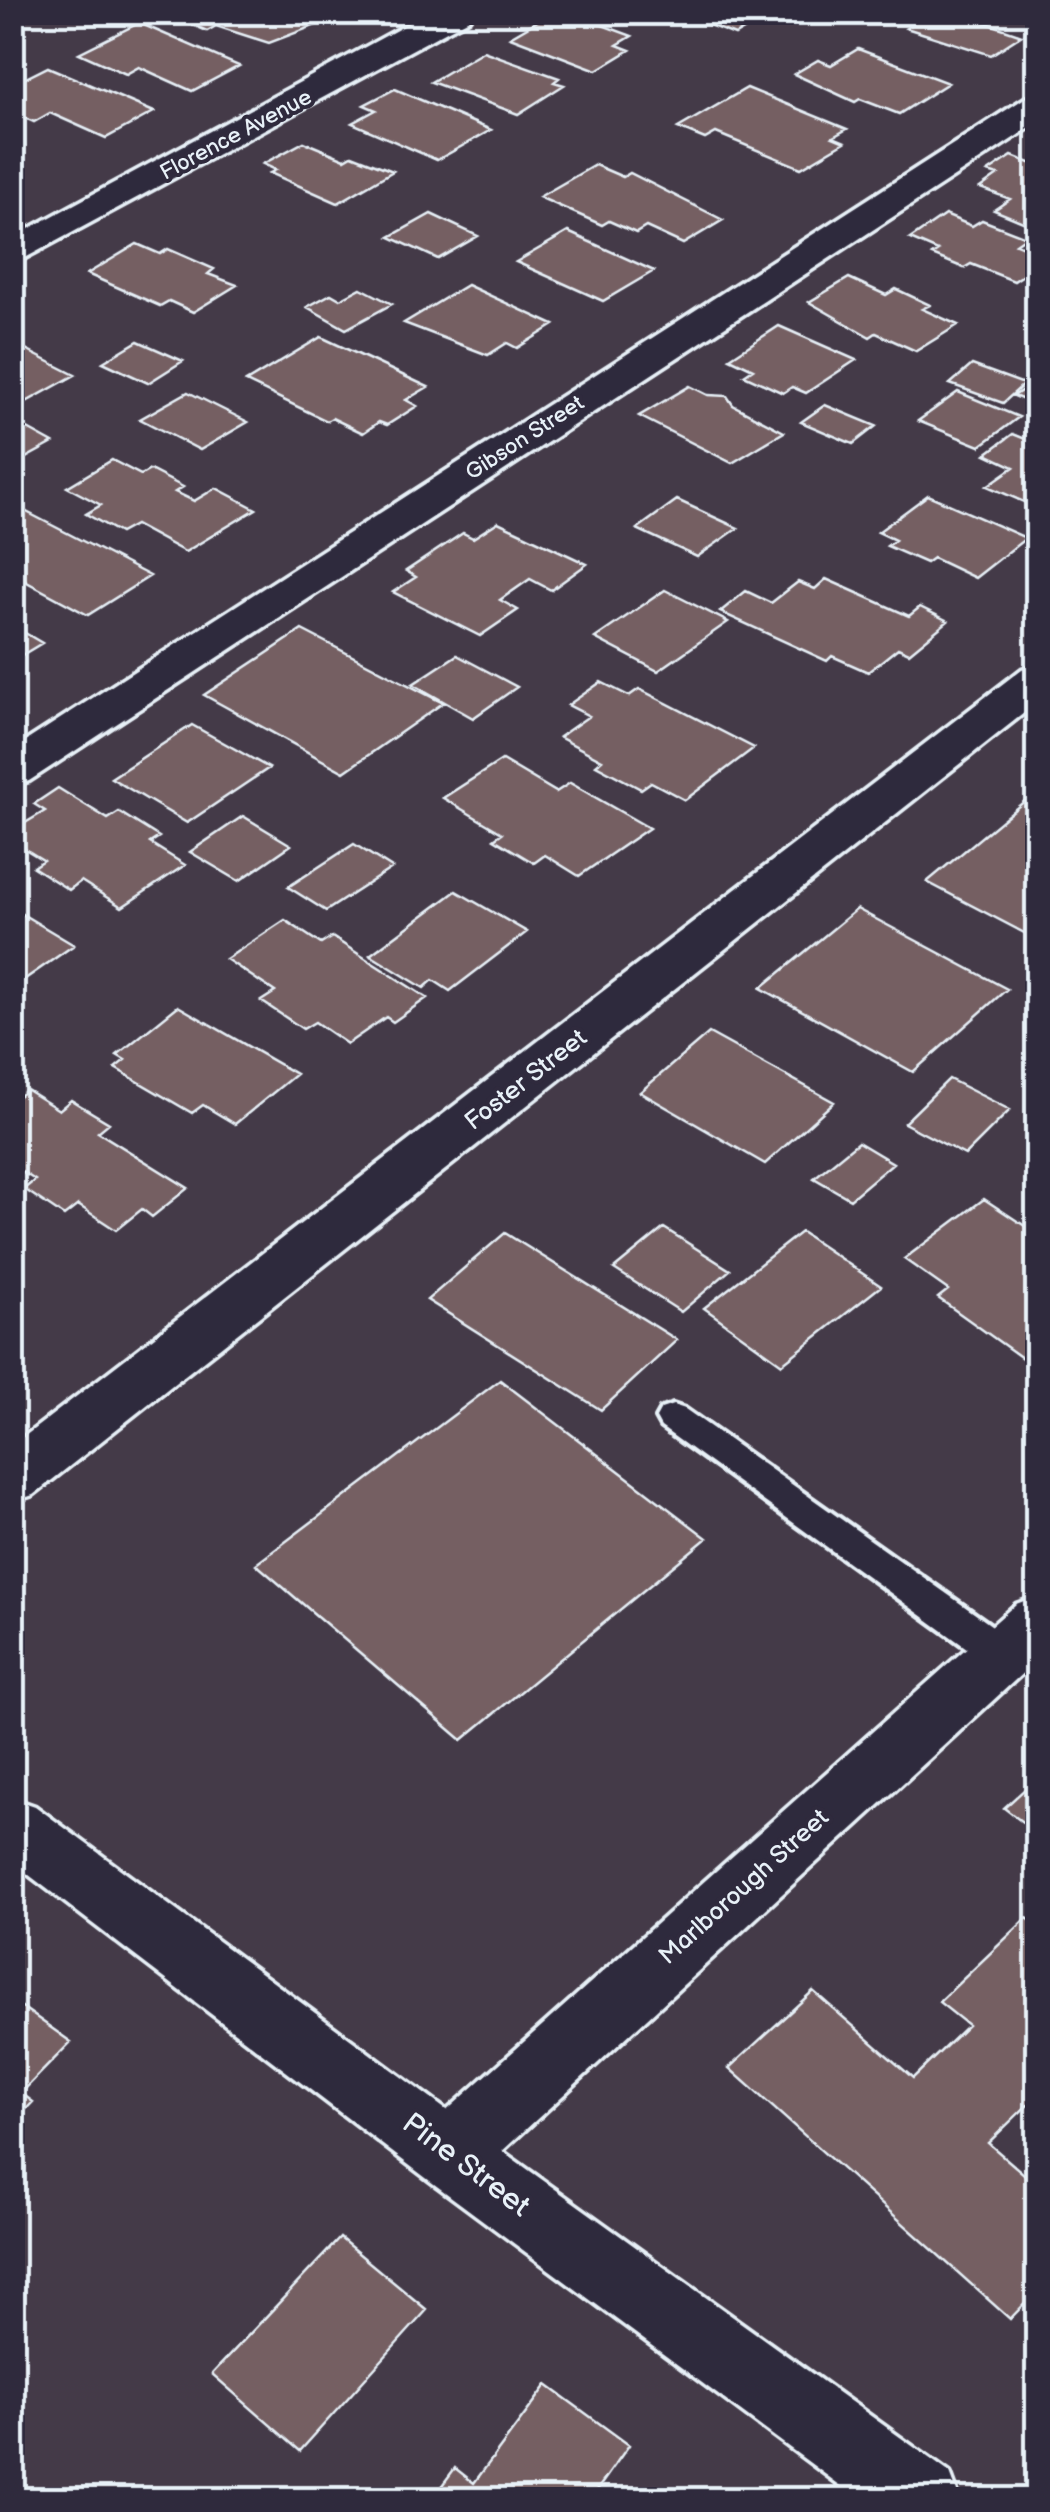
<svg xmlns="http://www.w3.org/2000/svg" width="1050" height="2512" viewBox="0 0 1050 2512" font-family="'Balsamiq Sans',sans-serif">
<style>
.building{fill:#745e62;stroke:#e8f1f8;stroke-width:2.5}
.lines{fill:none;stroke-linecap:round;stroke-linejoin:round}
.lane-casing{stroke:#e8f1f8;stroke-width:8}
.street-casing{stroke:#e8f1f8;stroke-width:7}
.secondary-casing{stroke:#e8f1f8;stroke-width:7}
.lane{fill:#2f2a3d;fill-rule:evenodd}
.street{fill:#2f2a3d;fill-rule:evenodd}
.secondary{fill:#2f2a3d;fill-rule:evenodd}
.labels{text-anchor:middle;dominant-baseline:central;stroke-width:8;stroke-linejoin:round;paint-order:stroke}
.far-street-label{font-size:22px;fill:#e8f1f8;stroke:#2f2a3d}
.street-label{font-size:25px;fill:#e8f1f8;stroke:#2f2a3d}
.near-street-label{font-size:30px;fill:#e8f1f8;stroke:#2f2a3d}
</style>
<rect width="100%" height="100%" fill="#443a48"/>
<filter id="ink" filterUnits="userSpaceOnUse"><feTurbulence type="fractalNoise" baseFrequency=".01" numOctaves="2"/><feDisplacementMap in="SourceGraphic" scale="20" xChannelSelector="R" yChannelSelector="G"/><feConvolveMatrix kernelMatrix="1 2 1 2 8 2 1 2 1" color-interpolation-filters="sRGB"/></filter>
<g filter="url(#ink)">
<path class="building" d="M163 12H292L319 24 269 43 216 26 207 31Z
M553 12H567L632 36 617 45 630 50 597 70 510 37Z
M701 12H756L767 16 735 35 691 18Z
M978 12 988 16 981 21 1022 35 991 55 906 28 912 24 880 13Z
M139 23 239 66 192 91 139 67 126 74 79 53Z
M858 49 948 83 899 114 860 99 855 102 794 74 818 60 831 65Z
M483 51 559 78 554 82 564 85 518 114 431 82Z
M48 67 154 112 106 138 50 113 34 122 12 112V85Z
M747 88 847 129 833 137 845 142 801 168 716 133 705 139 678 128Z
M395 89 491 130 437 160 352 123 376 110 364 105Z
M304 142 345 159 352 155 393 171 338 203 270 173 276 170 263 164Z
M1012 156 1038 166V217L1028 224 994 210 1010 199 980 188 998 175 988 172Z
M595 165 623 177 630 173 723 220 683 244 646 227 636 233 609 221 602 225 539 197Z
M431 214 478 236 438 259 390 237Z
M945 215 972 226 982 220 1026 237 1016 244 1038 253V265L1014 281 971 264 964 268 932 255 938 251 910 239Z
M568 232 654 271 603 301 516 262Z
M137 244 160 254 168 249 214 269 208 274 237 285 193 312 169 301 160 306 87 274Z
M849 278 886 295 896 289 930 305 922 309 958 325 916 351 876 333 870 337 809 302Z
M467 285 554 325 517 348 507 343 488 355 404 323Z
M361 288 392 304 346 329 307 307 331 294 340 299Z
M779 326 856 360 806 393 792 387 783 393 744 375 753 369 730 358Z
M321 337 428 387 406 400 417 406 387 425 379 422 363 433 332 418 327 421 246 382Z
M138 341 183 361 148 383 103 362Z
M12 343 75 375 17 407 12 405Z
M972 365 1024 384 1003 403 950 384Z
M1038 379V406L1014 396Z
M690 386 708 395 727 396 733 405 784 432 732 463 639 416Z
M188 392 248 422 200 450 140 419Z
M958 392 1019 417 980 446 918 421Z
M825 405 876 426 853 444 801 422Z
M15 422 53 443 22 460 12 455Z
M1013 434 1038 444V508L987 486 1014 467 986 454Z
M112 460 141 475 150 470 183 487 175 492 194 501 216 488 256 509 185 552 135 525 120 533 86 514 101 505 67 487Z
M928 495 1026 538 975 578 933 558 926 563 887 546 895 540 878 532Z
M677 500 738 528 697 557 637 529Z
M17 507 150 576 88 615 12 574V509Z
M498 522 587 564 551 590 530 579 500 600 518 610 480 636 393 592 416 577 406 571 463 533 473 538Z
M826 579 909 616 920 607 948 621 909 653 898 648 868 672 832 656 827 661 720 612 746 591 771 603 798 582 815 589Z
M665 590 728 622 658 671 595 638Z
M20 630 42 643 12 661V634Z
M302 630 443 703 344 772 204 695Z
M457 655 517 687 473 718 413 684Z
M601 682 629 696 639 689 754 748 685 800 651 782 641 789 596 765 602 760 559 737 589 716 568 705Z
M192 725 269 768 187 823 111 778Z
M502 760 556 792 570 783 649 828 579 876 545 855 534 863 494 839 502 833 443 798Z
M58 788 108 819 119 812 159 837 150 843 185 865 122 907 81 881 69 890 33 867 43 860 12 841V831L45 811 34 804Z
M1032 795 1038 798V931L1032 937 927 882Z
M243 816 291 845 239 881 190 852Z
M354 844 392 868 326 911 288 887Z
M456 891 527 932 450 991 433 980 424 988 370 955Z
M12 908 74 945 12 988Z
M857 909 1007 989 913 1072 761 988Z
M285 920 321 944 332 937 427 998 393 1022 386 1017 347 1044 315 1022 303 1029 261 1001 275 992 226 959Z
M178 1006 296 1074 235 1124 203 1105 192 1113 115 1068 125 1060 117 1055Z
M709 1033 834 1102 765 1164 640 1092Z
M949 1079 1010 1110 965 1155 904 1123Z
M27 1090 59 1110 71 1100 109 1123 98 1132 188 1188 152 1217 142 1209 116 1230 78 1205 64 1216 24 1189 35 1180 12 1165V1101Z
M858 1142 893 1163 850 1199 814 1178Z
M984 1199 1031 1230 1038 1225V1355L1032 1351 1022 1358 938 1298 948 1290 904 1259Z
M664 1228 730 1270 681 1312 614 1269Z
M801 1232 881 1286 782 1364 704 1308Z
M505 1233 677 1340 601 1410 427 1300Z
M500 1380 707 1538 462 1740 256 1564Z
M1038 1777V1834L1004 1808Z
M1027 1918 1038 1926V2095L988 2143 1038 2186V2290L1010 2319 729 2068 813 1991 913 2078 968 2025 939 2002Z
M12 2000 71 2042 21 2093 33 2102 12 2124Z
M340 2238 427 2310 300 2451 212 2374Z
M547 2385 629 2445 590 2500H431L455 2468 474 2483Z"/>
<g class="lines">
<g class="lane-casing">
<path id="lane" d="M673 1405 685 1409 1015 1642 1020 1653 1015 1664 1002 1668 989 1664 661 1427 656 1418 661 1409Z"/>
</g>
<g class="street-casing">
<path id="street" d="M430 12H474L469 19 12 265V238Z
M1038 95V122L29 781 12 786V750L1025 98Z
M1038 665V702L33 1495 12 1502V1446L1022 669Z
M1038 1596V1659L475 2176 450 2185 425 2176 415 2153 425 2130 1016 1604Z"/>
</g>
<g class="secondary-casing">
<path id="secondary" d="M12 1798 35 1806 480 2135 950 2473 960 2500H860L430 2181 12 1862Z"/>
</g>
<use href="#lane" class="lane"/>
<use href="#street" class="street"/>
<use href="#secondary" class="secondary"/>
</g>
</g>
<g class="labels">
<g class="far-street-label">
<text transform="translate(236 135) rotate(-28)">Florence Avenue</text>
<text transform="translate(525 438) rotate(-33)">Gibson Street</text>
</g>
<g class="street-label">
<text transform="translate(526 1080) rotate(-38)">Foster Street</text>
<text transform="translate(744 1887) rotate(-42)">Marlborough Street</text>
</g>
<g class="near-street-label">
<text transform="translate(466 2165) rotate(37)">Pine Street</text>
</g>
</g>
<rect width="1050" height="2512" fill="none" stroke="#2f2a3d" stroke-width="50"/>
<rect x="25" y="25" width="1000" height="2462" fill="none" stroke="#e8f1f8" stroke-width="4" filter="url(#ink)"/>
</svg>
